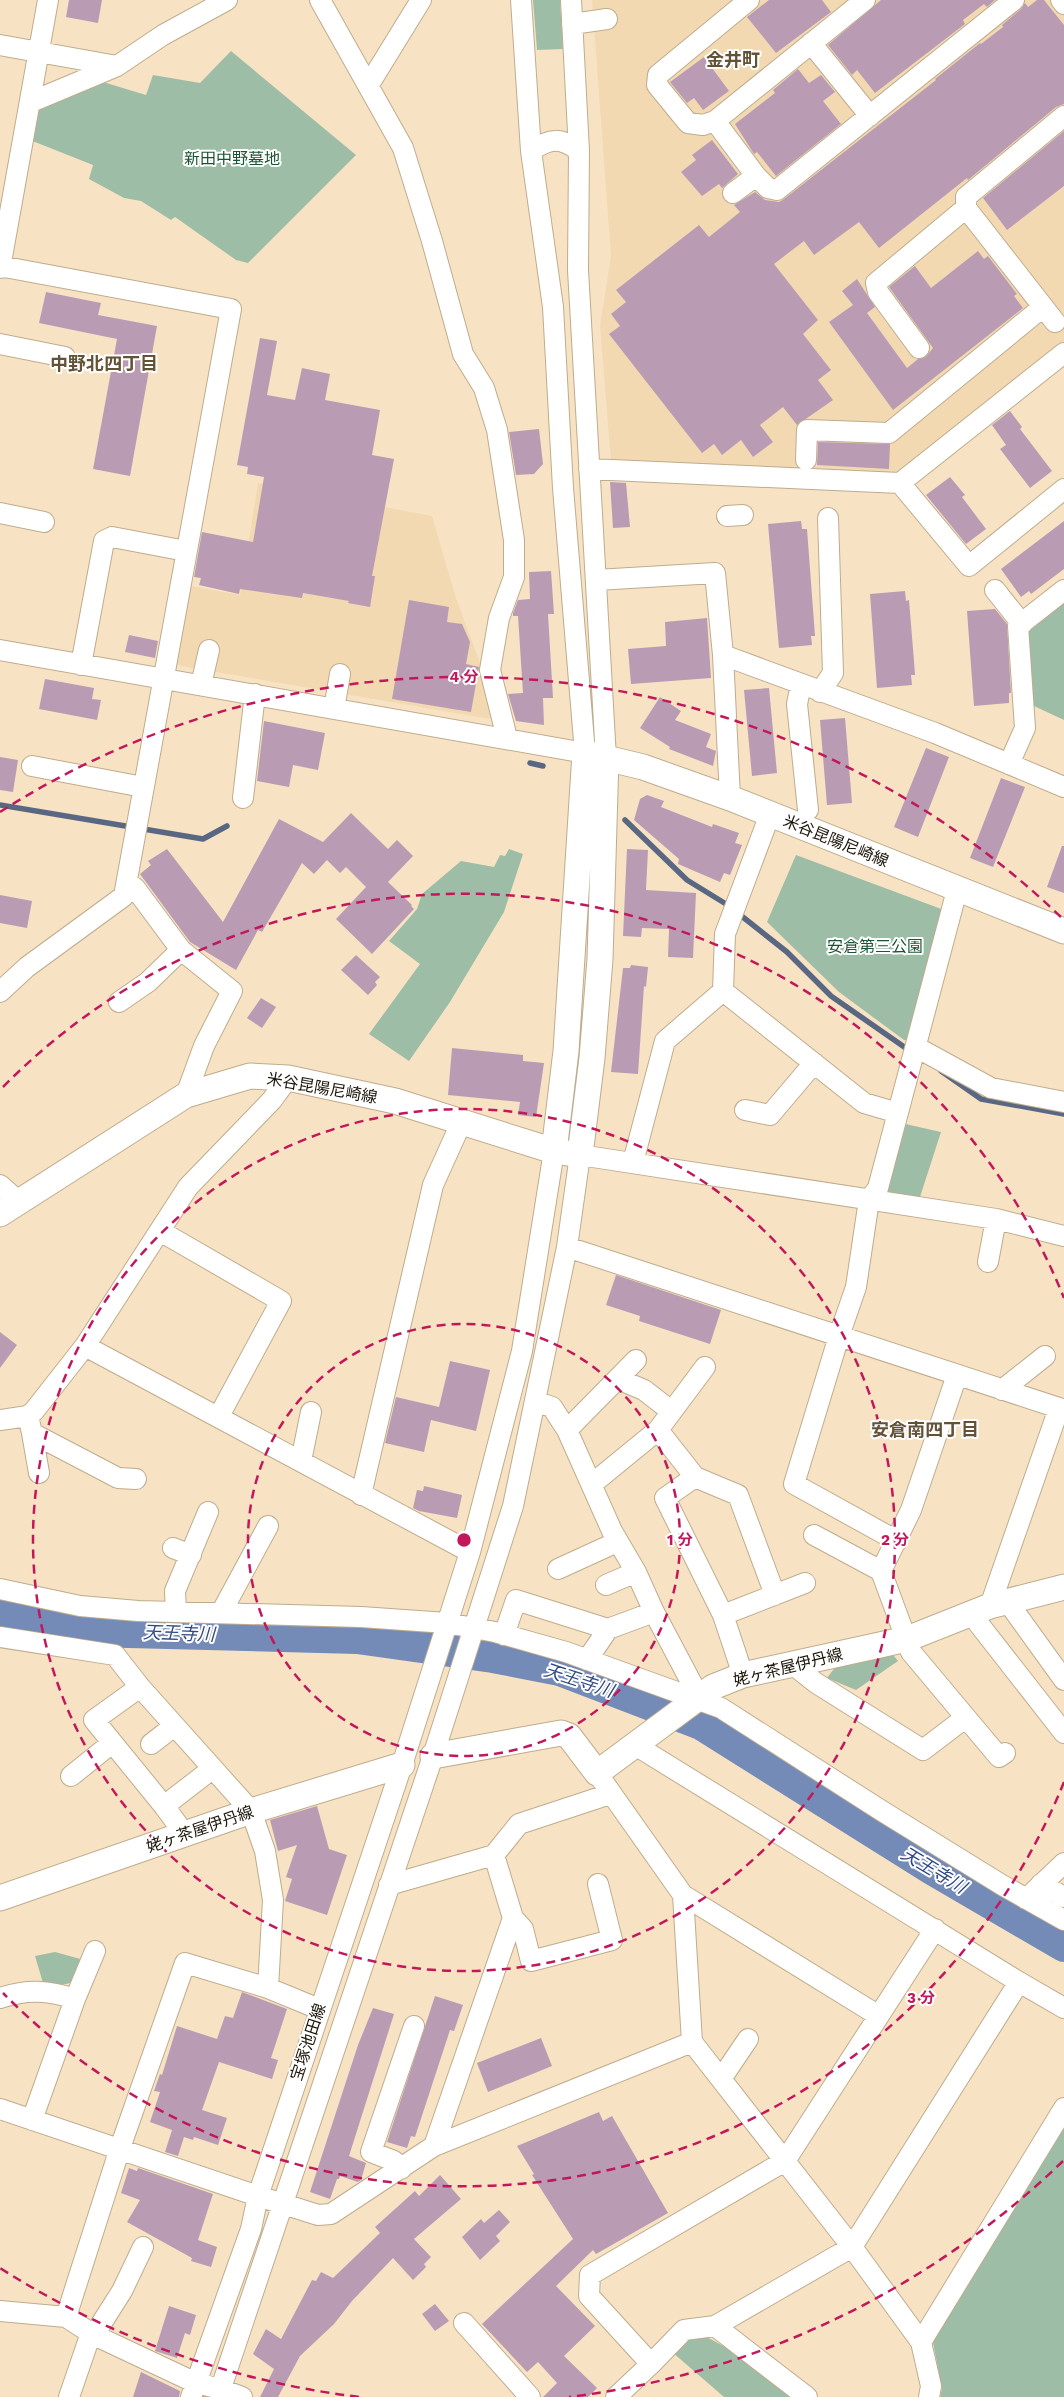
<svg xmlns="http://www.w3.org/2000/svg" width="1064" height="2397" viewBox="0 0 1064 2397" font-family="'Work Sans','Noto Sans JP',sans-serif">
<style>
.built{fill:#f2d9b2}
.green{fill:#9dbda6}
.lines{fill:none;stroke-linecap:round;stroke-linejoin:round}
.stream{stroke:#5a6783;stroke-width:5.5}
.river{stroke:#748ab7;stroke-width:32}
.building{fill:#b99cb4}
.minor-casing{stroke:#bfac8d;stroke-width:22}
.major-casing{stroke:#bfac8d;stroke-width:27}
.minor{stroke:#fff;stroke-width:20}
.major{stroke:#fff;stroke-width:25}
.ring{fill:none;stroke:#c2185b;stroke-width:2.5;stroke-dasharray:9 6}
.labels{text-anchor:middle;dominant-baseline:central;stroke-width:4;stroke-linejoin:round;paint-order:stroke}
.park-label{font-size:16px;fill:#1a5432;stroke:#fff}
.street-label{font-size:16px;fill:#1c1509;stroke:#fff}
.neighbourhood-label{font-size:18px;font-weight:bold;fill:#635236;stroke:#fff}
.water-label{font-size:18px;font-style:italic;fill:#2f4983;stroke:#fff}
.centre{fill:#c2185b;stroke:#fff;stroke-width:2.5}
.ring-label{font-size:15px;text-anchor:middle;font-weight:bold;fill:#c2185b;stroke:#fff;stroke-width:4;stroke-linejoin:round;paint-order:stroke}
</style>
<rect width="100%" height="100%" fill="#f7e3c3"/>
<path class="built" d="M592 0H1064V345L897 478 611 461 600 326 611 256Z
M258 483 432 516 456 598 479 660 492 711 490 719 176 665 186 585 240 595Z"/>
<path class="green" d="M533 0H560L563 49 537 50Z
M231 51 356 155 248 263 236 260 175 217 171 220 141 201 124 198 89 179 93 165 30 140 36 110 103 82 146 95 153 75 200 83Z
M1064 600V720L1034 706 1027 628Z
M509 849 523 854 504 912 450 1002 409 1061 369 1034 420 964 389 941 417 909 422 894 461 861 494 867 500 855 505 856Z
M796 855 944 910 911 1041 904 1040 839 992 767 922Z
M901 1123 941 1132 919 1200 888 1195 885 1189Z
M890 1651 898 1661 856 1690 827 1678 836 1666Z
M55 1952 84 1960C72 1988 73 1985 43 1983L35 1956Z
M1064 2120V2397H940L942 2389 932 2337Z
M701 2334 727 2348 793 2397H724L672 2352 686 2336Z"/>
<g class="lines">
<path class="stream" d="M530 763 543 766
M0 805 203 839 227 826
M625 820 687 880 726 904
M739 914 787 952 831 996 910 1051
M941 1071 981 1099 1064 1114"/>
<path class="river" d="M0 1613 90 1631 357 1638 493 1657 560 1670 701 1724 932 1869 1064 1946"/>
</g>
<path class="building" d="M69 0H102L98 23 66 17Z
M769 0H822L831 12 776 53 747 17Z
M881 0H995L987 7 984 4 963 20 965 24 875 93 857 70 852 75 828 45Z
M1037 0H1044L1064 25V104L1056 107 968 180 967 178 879 248 859 222 814 255 804 241 774 264 818 320 803 334 831 370 818 380 833 400 797 425 783 407 760 425 773 442 753 457 741 440 722 455 714 444 702 453 609 334 620 326 611 314 626 302 616 290 699 225 709 237 740 212 734 205 755 192 765 200 779 202 784 199 936 80 935 79 980 43 981 44 1003 27 1002 25 1021 9 1025 3 1028 7Z
M704 57 729 91 703 110 694 98 687 103 670 82Z
M798 69 809 83 821 75 835 92 823 101 841 124 776 176 757 152 754 154 735 124 775 93 773 90Z
M1064 131V186L1007 230 983 198Z
M712 140 738 174 722 188 719 184 702 196 681 172 696 160 692 155Z
M978 251 984 259 988 256 1017 294 1014 296 1023 308 893 410 829 322 853 305 842 291 857 279 875 307 867 313 907 368 918 359 926 357 933 348 889 287 915 266 931 288Z
M46 292 101 303 98 315 157 326 130 476 93 469 117 339 39 323Z
M260 338 277 341 267 395 295 400 302 368 330 374 325 400 380 410 372 455 394 459 372 576H375L370 607 348 603 349 601 303 593 302 598 240 589 239 594 199 585 201 578 194 577 202 532 253 542 264 477 247 474 248 467 237 465Z
M1010 411 1022 427 1020 429 1052 471 1030 488 1000 449 1006 445 992 425Z
M539 429 543 464 534 474 516 475 509 432Z
M818 442 890 444 889 469 817 465Z
M950 477 965 495 962 497 986 529 966 544 926 495Z
M610 482 626 483 630 527 613 528Z
M801 521 802 529H807L815 636H811L812 645 779 648 768 524Z
M1064 521V569L1031 594 1029 591 1021 597 1001 569Z
M551 571 554 614H548L553 698H543L544 725 516 721 508 694 523 693 518 616H513V613L518 600 530 599 529 572Z
M905 591 906 601 909 600 914 661 915 675H911L912 685 877 688 870 594Z
M409 600 449 607 447 622 462 624 470 642 466 664 479 667 471 712 392 699Z
M995 609 1007 624 1011 693H1009V703L974 706 967 611Z
M707 618 711 678 631 684 628 649 666 646 665 622Z
M129 635 158 641 155 658 125 652Z
M45 679 94 688 92 699 101 700 97 720 39 709Z
M769 688 777 773 752 776 744 690Z
M660 697 681 711 675 720 711 734 706 747 716 751 713 766 669 749 670 747 640 728Z
M845 718 852 803 827 805 820 720Z
M264 721 325 733 318 770 293 765 289 787 257 781Z
M926 748 949 757 918 837 894 827Z
M0 757 18 760 13 792 0 790Z
M1001 778 1025 787 993 867 970 858Z
M647 795 664 801 661 807 712 827 713 824 739 833 735 843 742 845 730 875 724 873 720 882 678 864 679 859 634 820 640 799Z
M351 813 388 849 397 840 413 856 388 882 412 905 411 906 414 909 372 954 336 919 366 887 346 867 340 873 327 860 314 874 302 863 262 932 258 930 236 970 190 942 140 874 151 865 148 861 167 849 223 922 279 819 323 842Z
M1062 846H1064V893L1047 887Z
M627 849 648 850 646 890 696 893 693 958 668 957 669 929 642 928 641 937 623 936Z
M0 895 32 901 27 928 0 923Z
M356 955 380 977 375 982 377 985 368 995 341 970Z
M631 965 648 967 646 987 644 986 638 1074 611 1072 623 968H630Z
M261 998 276 1007 262 1028 247 1018Z
M452 1048 523 1055V1061L544 1063 536 1117 518 1115 520 1102 448 1095Z
M616 1275 721 1310 710 1344 639 1321 640 1316 606 1305Z
M0 1332 17 1345 0 1368Z
M450 1361 490 1370 476 1431 431 1420 424 1452 385 1443 396 1397 439 1407Z
M424 1486 462 1495 457 1518 419 1511 413 1508 417 1490 423 1491Z
M317 1806 329 1849 347 1855 327 1915 285 1901 292 1879 286 1877 297 1845 278 1851 270 1820Z
M242 1992 287 2009 271 2058 278 2060 272 2079 219 2062 202 2110 227 2118 218 2145 194 2137 193 2140 184 2137 178 2156 165 2152 172 2130 150 2122 160 2092 154 2091 160 2074 162 2075 177 2026 217 2039 225 2016 233 2018Z
M435 1996 463 2005 454 2031 450 2030 415 2137 411 2136 407 2148 387 2142Z
M373 2008 394 2014 349 2156 366 2163 361 2180 358 2182 340 2176 339 2179H337L330 2199 310 2192 358 2045Z
M541 2038 552 2066 488 2092 477 2063Z
M599 2112 603 2121 612 2116 668 2213 596 2254 593 2250 556 2286 595 2326 564 2356 597 2388 588 2397H543L557 2383 538 2362 527 2372 482 2324 573 2239 532 2175 534 2174 517 2146Z
M129 2168 137 2171 138 2168 213 2194 198 2240 217 2247 211 2267 191 2261 192 2258 127 2222 140 2200 121 2193Z
M440 2175 461 2199 414 2239 431 2257 424 2264 426 2267 413 2280 393 2258 352 2301 334 2324 300 2356 278 2397H260L274 2369 253 2354 266 2329 281 2339 312 2280 316 2281 321 2272 333 2278 380 2233 375 2227 415 2191 419 2196Z
M499 2210 510 2222 496 2236 500 2241 480 2260 462 2237 481 2219 484 2223Z
M435 2304 449 2321 435 2331 422 2314Z
M169 2306 196 2315 190 2335 185 2333 177 2358 155 2351Z
M141 2372 180 2391 179 2397H133Z"/>
<g class="lines">
<g class="minor-casing">
<path id="minor" d="M320 0 403 148 432 241 463 354 484 388 497 430 514 540V577L499 618 490 670 507 738
M571 0 579 151 578 270 606 758
M749 0 658 75 657 85 688 123 703 125 715 121 865 0
M1061 0 1064 4
M572 24 607 19
M811 43 870 116
M0 45 117 66
M368 86 421 0
M31 102 117 66 163 35 227 0
M715 121 756 176 768 188 777 190 1014 0
M531 151C550 138 561 137 579 151
M733 193 756 176
M0 266 231 309 124 896 27 967 0 992
M0 268 48 0
M1055 322 966 208V197L1064 116
M0 344 65 357
M919 348 878 292 876 283 966 208
M806 460 807 430 889 433 1043 307
M589 469 900 483 1064 353
M900 483 969 566 1064 489
M0 513 44 522
M727 516 743 515
M596 580 715 573 723 655 730 798
M995 590 1022 624
M0 650 585 753 563 488 553 307 531 151 521 0
M723 655 935 733 1064 787
M81 665 104 541 112 537 186 551
M801 684 797 704 808 810
M201 685 209 650
M820 692 833 673 828 518
M334 709 340 674
M1009 764 1025 728 1018 626 1064 590
M32 766 143 787
M243 798 255 694
M770 814 725 934 723 991 864 1103 898 1113
M127 882 135 888 181 950 232 991 204 1046 186 1095
M119 1002 148 982 181 950
M916 1047 991 1088 1064 1102
M745 1110 770 1115 814 1063
M633 1162 665 1041 723 991
M0 1185 18 1201
M160 1231 281 1301 219 1416
M567 1247 1059 1408 990 1606
M988 1262 996 1219
M85 1346 470 1552
M957 1375 911 1510 881 1571 911 1652 999 1757 1005 1753
M618 1379 644 1390 671 1411
M1002 1390 1045 1356
M535 1401 552 1407 567 1430 612 1531 636 1572 654 1612 699 1697
M28 1416 32 1433 118 1478 136 1479
M0 1420 28 1416 34 1411 85 1346 188 1187 272 1100 288 1078
M567 1430 636 1360
M658 1430 695 1477 738 1495 775 1595
M32 1433 39 1473
M301 1461 311 1412
M695 1477 665 1498 723 1615 743 1675
M592 1484 658 1430 705 1367
M361 1495 433 1185 462 1121
M814 1535 881 1571
M897 1541 794 1484 839 1336 856 1287 869 1200 878 1188 957 890
M173 1548 191 1555
M558 1569 617 1542
M606 1585 636 1572
M0 1589 80 1606 138 1611 361 1617 447 1623 495 1632 566 1652 721 1708 882 1811 1002 1885 1064 1920
M1007 1601 1064 1680
M176 1612 175 1591 208 1512
M221 1613 268 1526
M971 1614 1064 1733
M723 1615 805 1583
M504 1635 516 1600 608 1629 654 1612
M0 1637 115 1655 140 1687 251 1811 265 1851 273 1900 268 1988
M587 1660 608 1629
M792 1664 816 1683 923 1750 965 1718
M140 1687 94 1720 164 1806 212 1769
M151 1744 174 1726
M635 1745 1019 1982 1064 2008
M597 1773 683 1895 879 2016
M71 1776 112 1743
M164 1806 178 1825V1836
M494 1855 513 1918 523 1929 531 1961 612 1940 598 1884
M1041 1884 1064 1897
M389 1885 494 1855 519 1824 610 1794
M683 1895 692 2042 852 2247 921 2342 931 2386 929 2397
M1026 1899 1064 1863
M0 1998C27 1989 48 1990 75 1999
M721 2079 748 2039
M0 2109 258 2196 318 2215 331 2214 434 2146 692 2042
M32 2120 75 1999 95 1951
M434 2146 513 1918
M401 2169 394 2161 371 2152 414 2026
M0 2311 66 2317 94 2335 196 2383 221 2389 242 2397
M66 2317 120 2148 185 1963 268 1988 319 2009
M464 2323 530 2397
M715 2326 807 2397
M94 2335 122 2291 143 2247
M921 2342 1064 2108
M651 2364 684 2330 715 2326 852 2247 1019 1982
M69 2397 91 2333
M191 2397 251 2229 258 2196 402 1765 470 1552 522 1351 554 1151
M218 2397 433 1756 513 1506 567 1247 580 1155 996 1219 1064 1236
M616 2397 651 2364 589 2296 590 2275 785 2161 935 1929"/>
</g>
<g class="major-casing">
<path id="major" d="M554 1151 566 1051 585 753 643 767 730 798 1064 931
M0 1214 186 1095 250 1076 288 1078 395 1101 554 1151 580 1155 592 1058 600 959 606 758
M433 1756 561 1733 569 1736 597 1773 713 1687 743 1675 907 1639 990 1606 1064 1587
M0 1898 251 1811 402 1765"/>
</g>
<use href="#minor" class="minor"/>
<use href="#major" class="major"/>
</g>
<g class="ring">
<circle cx="464" cy="1540" r="216"/>
<circle cx="464" cy="1540" r="431"/>
<path d="M1064 1782A647 647 0 0 1 3 1993M3 1087A647 647 0 0 1 1064 1298"/>
<path d="M1063 2161A863 863 0 0 1 569 2397M359 2397A863 863 0 0 1 0 2268M0 812A863 863 0 0 1 1063 919"/>
</g>
<g class="labels">
<g class="park-label">
<text x="232" y="158">新田中野墓地</text>
<text x="875" y="946">安倉第三公園</text>
</g>
<g class="street-label">
<text transform="translate(836 841) rotate(22)">米谷昆陽尼崎線</text>
<text transform="translate(322 1088) rotate(10)">米谷昆陽尼崎線</text>
<text transform="translate(788 1667) rotate(-14)">姥ヶ茶屋伊丹線</text>
<text transform="translate(200 1829) rotate(-19)">姥ヶ茶屋伊丹線</text>
<text transform="translate(308 2042) rotate(-72)">宝塚池田線</text>
</g>
<g class="neighbourhood-label">
<text x="733" y="59">金井町</text>
<text x="104" y="363">中野北四丁目</text>
<text x="925" y="1429">安倉南四丁目</text>
</g>
<g class="water-label">
<text transform="translate(179 1633) rotate(2)">天王寺川</text>
<text transform="translate(579 1680) rotate(18)">天王寺川</text>
<text transform="translate(934 1870) rotate(31)">天王寺川</text>
</g>
</g>
<circle cx="464" cy="1540" r="8" class="centre"/>
<g class="ring-label">
<text x="464" y="682">4 分</text>
<text x="680" y="1545">1 分</text>
<text x="895" y="1545">2 分</text>
<text x="921" y="2003">3 分</text>
</g>
</svg>
